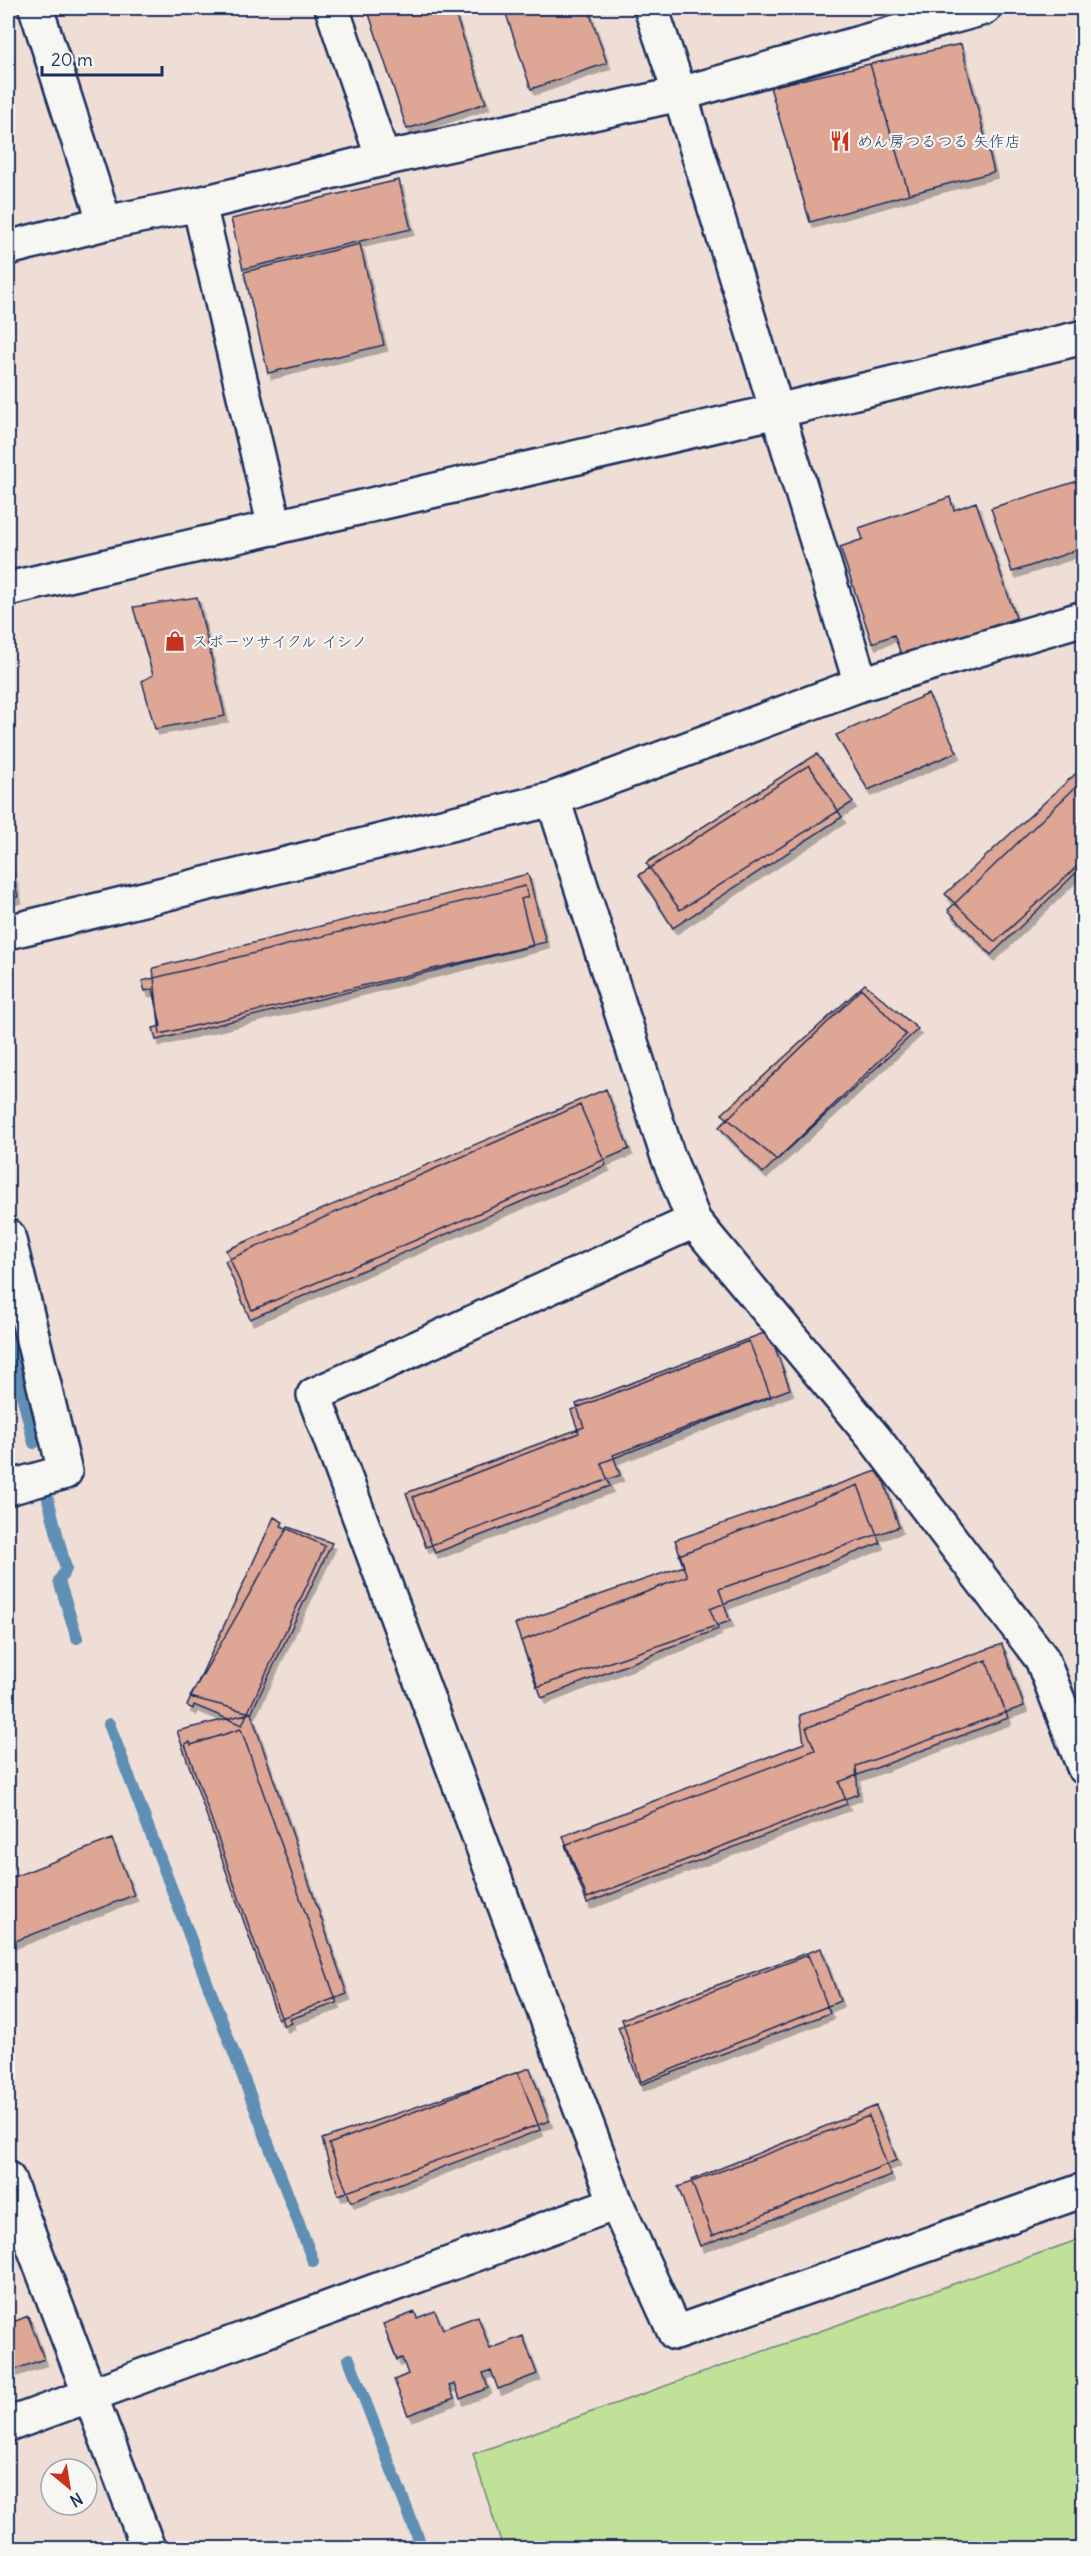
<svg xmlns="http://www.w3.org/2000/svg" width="1091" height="2556" viewBox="0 0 1091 2556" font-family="Delius,'Klee One',sans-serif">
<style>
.green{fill:#c1e098;stroke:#6e887b;stroke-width:1.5}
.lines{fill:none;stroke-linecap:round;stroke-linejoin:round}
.stream{stroke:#5f8fb4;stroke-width:12}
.building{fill:#dda695;stroke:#1b2f5e;stroke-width:1.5;filter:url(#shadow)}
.minor-casing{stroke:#1b2f5e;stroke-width:38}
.tertiary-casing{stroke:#1b2f5e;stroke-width:38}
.minor{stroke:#f6f6f2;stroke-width:33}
.tertiary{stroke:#f6f6f2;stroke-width:33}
.labels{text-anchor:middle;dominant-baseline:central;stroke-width:4.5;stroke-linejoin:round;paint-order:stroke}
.poi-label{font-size:16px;fill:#1b2f5e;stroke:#f6f6f2;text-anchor:start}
</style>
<defs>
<filter id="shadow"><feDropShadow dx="3.5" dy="6" stdDeviation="0" flood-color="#0004"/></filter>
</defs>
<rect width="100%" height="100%" fill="#eeded6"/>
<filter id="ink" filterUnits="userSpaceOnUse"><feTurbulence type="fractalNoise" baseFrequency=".0167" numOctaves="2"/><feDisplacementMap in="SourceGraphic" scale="12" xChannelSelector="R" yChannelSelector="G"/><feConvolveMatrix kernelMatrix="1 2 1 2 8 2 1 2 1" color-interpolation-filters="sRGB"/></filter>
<g filter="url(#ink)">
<path class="green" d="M1080 2239 1084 2247 1083 2548H503L473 2454Z"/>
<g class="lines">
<path class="stream" d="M8 1338 34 1443
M47 1495 66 1569 59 1581 77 1638
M109 1724 313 2261
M349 2359 422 2548"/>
</g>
<path class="building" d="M367 8H453L486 103 407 129Z
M504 8H588L607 63 531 89Z
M961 44 994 172 909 194 870 64Z
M870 64 909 194 810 222 770 87Z
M399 180 411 229 243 269 231 219Z
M360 244 384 345 268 373 244 272Z
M1084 479V548L1012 572 991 508Z
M950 497 954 510 976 502 1016 618 902 657 894 635 872 643 840 547 863 539 859 528Z
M197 597 225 716 155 729 142 681 153 675 133 607Z
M928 694 957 752 868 790 836 735Z
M817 754 853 802 680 910 646 863Z
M809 765 842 817 673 928 639 875Z
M1084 766V860L995 942 945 894Z
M1084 779V865L991 955 948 910Z
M8 852 18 897 8 899Z
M528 874 546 942 160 1034 153 968Z
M525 886 528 897 521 899 533 946 156 1040 153 1028 161 1026 153 989 145 991 142 981Z
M865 984 918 1029 777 1160 722 1114Z
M862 989 906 1035 763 1173 719 1127Z
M606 1089 629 1149 252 1310 226 1250Z
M580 1105 606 1165 250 1319 225 1261Z
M769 1331 790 1389 613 1455 620 1475 426 1547 406 1493 584 1427 576 1404Z
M749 1341 771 1397 601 1463 610 1486 435 1553 413 1497 579 1433 571 1410Z
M880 1470 899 1527 719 1589 730 1621 537 1687 515 1624 684 1566 675 1540Z
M858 1485 880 1543 710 1609 718 1629 542 1698 521 1641 687 1576 679 1555Z
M274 1517 283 1522 281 1526 325 1546 242 1725 194 1705 193 1709 187 1706Z
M288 1527 332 1543 251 1713 190 1697Z
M1002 1644 1024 1706 856 1766 858 1794 587 1898 563 1836 804 1743 800 1715Z
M986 1660 1008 1718 839 1782 847 1804 587 1903 565 1845 815 1750 806 1728Z
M251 1713 347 1994 278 2019 177 1731Z
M241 1729 337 2003 290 2019 292 2023 284 2026 185 1744 190 1742 191 1745Z
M241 1729 337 2003 290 2019 292 2023 284 2026 185 1744 190 1742 191 1745Z
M112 1839 134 1895 8 1944V1879Z
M821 1948 840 2001 641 2082 622 2019Z
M808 1955 830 2013 640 2085 618 2027Z
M530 2068 549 2121 338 2195 322 2139Z
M518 2072 540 2130 351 2202 329 2144Z
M876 2106 897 2160 712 2236 691 2180Z
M869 2116 891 2176 700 2246 678 2187Z
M435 2311 443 2329 478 2316 490 2349 523 2336 537 2374 498 2389 491 2370 483 2373 488 2388 460 2399 455 2384 449 2386 454 2398 408 2415 394 2380 408 2374 402 2358 397 2360 383 2324 415 2312 417 2318Z
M28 2316 44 2359 8 2372V2324Z"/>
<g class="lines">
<g class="minor-casing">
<path id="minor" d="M36 8 105 223
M332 8 383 159
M951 17 984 8
M199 204 275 528
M8 248 105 223 199 204 383 159 680 94 951 17 948 8
M777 411 861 684
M553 799 861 684 1084 618
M8 932 553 799 667 1154 694 1221 875 1439 1042 1659 1084 1767
M8 1236 65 1472 8 1488
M8 2179 148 2548
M616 2203 314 1395 694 1221
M8 2425 616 2203 675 2333 1084 2190"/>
</g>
<g class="tertiary-casing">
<path id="tertiary" d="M651 8 680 94 777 411
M8 589 777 411 1084 337"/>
</g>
<use href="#minor" class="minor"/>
<use href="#tertiary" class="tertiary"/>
</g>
</g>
<defs>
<g id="restaurant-bare" transform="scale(1.62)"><path d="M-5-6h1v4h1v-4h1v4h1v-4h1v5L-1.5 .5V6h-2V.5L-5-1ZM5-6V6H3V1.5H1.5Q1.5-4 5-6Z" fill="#c8321e" stroke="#f6f6f2" stroke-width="2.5" paint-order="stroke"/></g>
<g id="shop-bare" transform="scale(1.62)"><path d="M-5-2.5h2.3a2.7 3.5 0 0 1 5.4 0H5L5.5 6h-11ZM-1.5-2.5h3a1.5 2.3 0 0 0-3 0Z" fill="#c8321e" stroke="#f6f6f2" stroke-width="2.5" paint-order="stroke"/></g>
</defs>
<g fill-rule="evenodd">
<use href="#restaurant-bare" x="840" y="141"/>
<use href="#shop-bare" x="175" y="641"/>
</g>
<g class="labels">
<g class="poi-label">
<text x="857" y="141">めん房つるつる 矢作店</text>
<text x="192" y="641">スポーツサイクル イシノ</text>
</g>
</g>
<rect width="1091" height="2556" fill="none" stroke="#f6f6f2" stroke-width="30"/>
<rect x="15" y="15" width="1061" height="2526" fill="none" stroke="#1b2f5e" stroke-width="2" filter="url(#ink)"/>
<g transform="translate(69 2487) rotate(150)"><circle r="28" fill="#f6f6f2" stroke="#9ea6b7" stroke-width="1.5"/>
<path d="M0-4.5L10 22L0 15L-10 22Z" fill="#c8321e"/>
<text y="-9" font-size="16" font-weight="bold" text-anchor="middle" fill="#1b2f5e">N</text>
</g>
<path d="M42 66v9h120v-9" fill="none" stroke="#1b2f5e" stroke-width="3"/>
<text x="51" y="66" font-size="18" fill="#1b2f5e" stroke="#f6f6f2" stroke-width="4.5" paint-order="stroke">20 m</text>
</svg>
